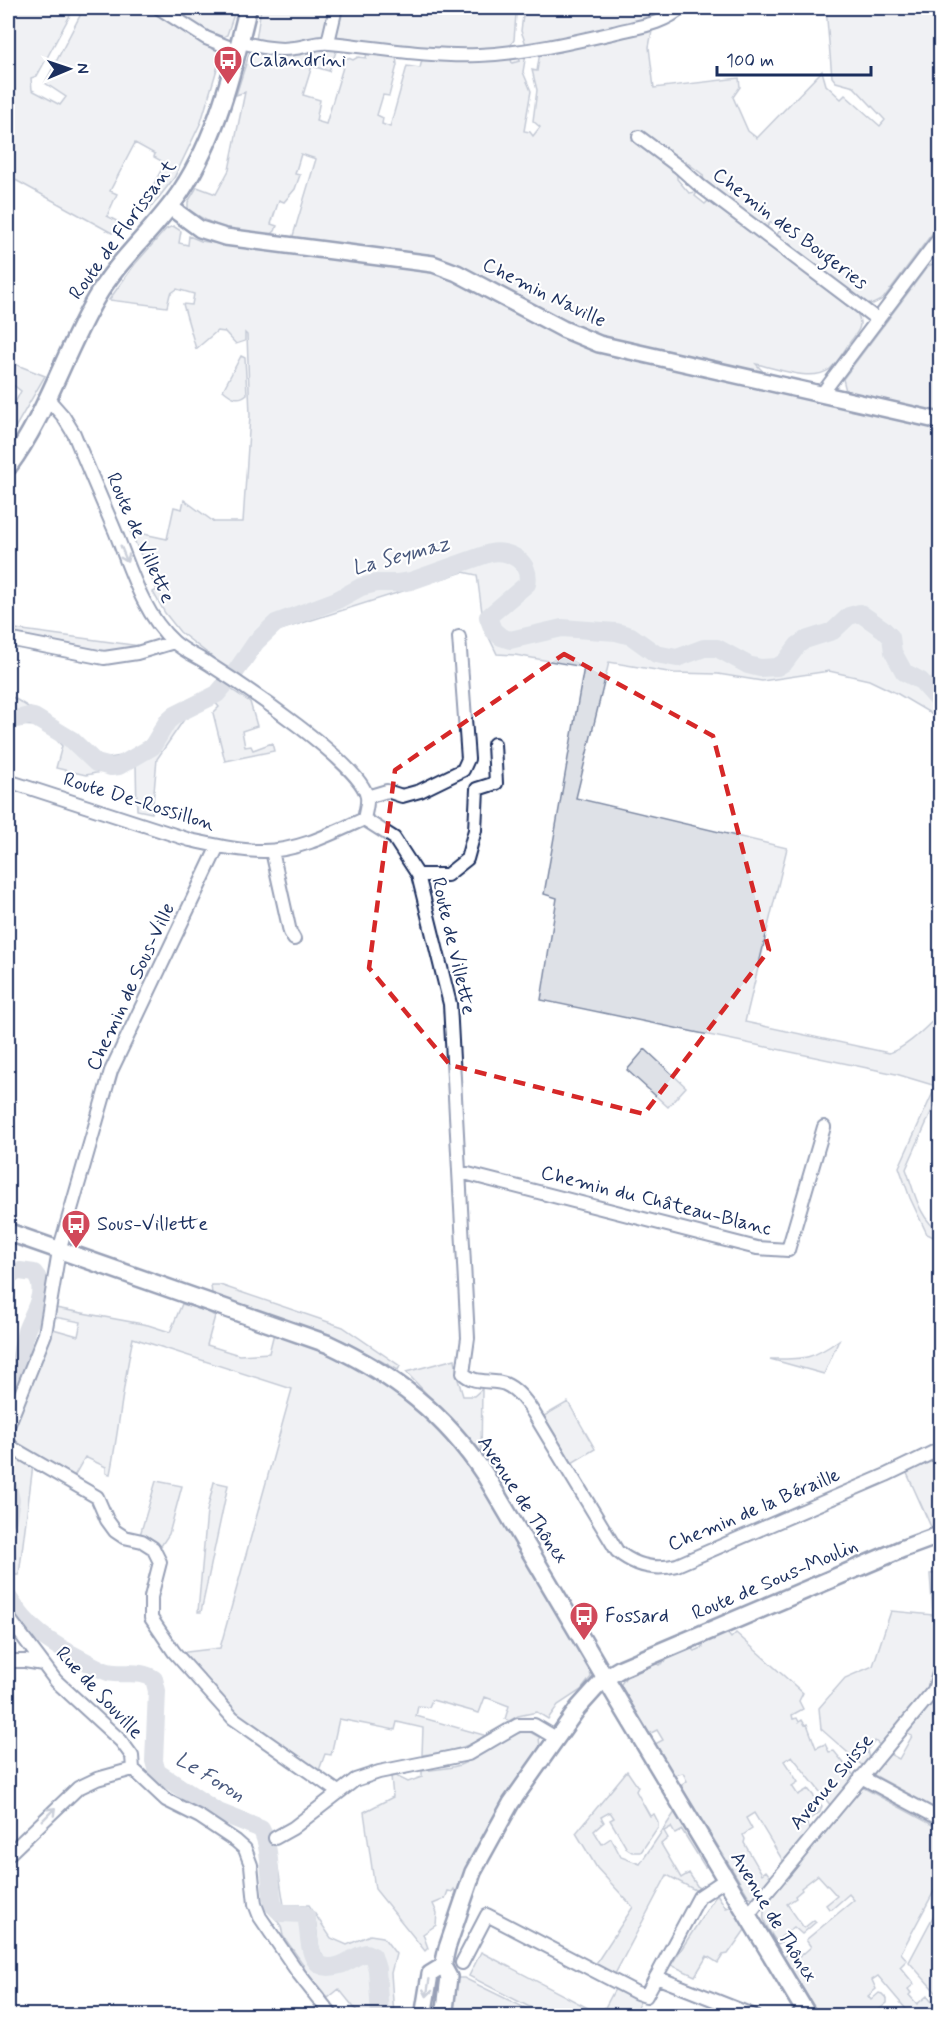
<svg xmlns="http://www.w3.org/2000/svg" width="948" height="2023" viewBox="0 0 948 2023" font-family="Mynerve,sans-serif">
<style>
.green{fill:#dee1e7;stroke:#7c88a2;stroke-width:1.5}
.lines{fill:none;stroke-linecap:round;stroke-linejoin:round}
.river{stroke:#b5bbca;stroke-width:18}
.minor-casing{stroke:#1b2f5e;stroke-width:16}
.tertiary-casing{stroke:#1b2f5e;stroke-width:20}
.secondary-casing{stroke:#1b2f5e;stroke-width:21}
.minor{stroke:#fff;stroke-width:12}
.tertiary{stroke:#fff;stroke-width:15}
.secondary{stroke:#fff;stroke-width:16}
.oneway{stroke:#8d97ae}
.marked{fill:none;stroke:#d62828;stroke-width:4.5;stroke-dasharray:12 8;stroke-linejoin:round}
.labels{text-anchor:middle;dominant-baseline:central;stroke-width:4.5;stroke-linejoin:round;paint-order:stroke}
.poi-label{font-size:20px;fill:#1b2f5e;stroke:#fff;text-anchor:start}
.street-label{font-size:20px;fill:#1b2f5e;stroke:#fff}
.water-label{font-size:21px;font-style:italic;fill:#49597e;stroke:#fff}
</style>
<rect width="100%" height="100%" fill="#fff"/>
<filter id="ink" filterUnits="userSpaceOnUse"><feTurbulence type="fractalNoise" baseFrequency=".0167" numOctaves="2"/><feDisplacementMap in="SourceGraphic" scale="12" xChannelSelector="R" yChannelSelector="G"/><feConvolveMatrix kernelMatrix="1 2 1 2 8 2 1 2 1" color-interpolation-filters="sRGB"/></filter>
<g filter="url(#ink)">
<path class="green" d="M8 8H74L37 76 31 78 32 90 60 105 66 97 45 83 84 8H151L218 49 220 59 201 122 174 178 149 210 145 206 144 202 165 163 154 157 155 154 135 143 110 191 117 194 107 216 122 224 112 233 8 176Z
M171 8H236L227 35 223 37H217Z
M261 8H331C329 15 329 29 324 35 313 52 272 42 256 40Z
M340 8H510V14H516L514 40 508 49 462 52 339 40 334 35Z
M524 8H654V19L527 47 521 31Z
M826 8H940V223L883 299 873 304 863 302 776 236 781 229 771 222 766 228 704 182 703 175 685 161 677 170V179L689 193 697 192 695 196 705 204 709 200 857 313C864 325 858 332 850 342 844 351 838 362 830 369 812 383 776 368 756 364L767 376 597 337 434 255 292 239 316 159 301 154 295 174 300 175 295 189 284 202 279 200 271 224 277 226 275 231 269 236C235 231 218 230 188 209V202L197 187 216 194 229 170 245 92 236 95 250 51 318 47 337 49 329 71 312 66 303 95 320 100 316 121 326 124 346 57 353 60 358 57 366 58 367 51 396 55 397 65 389 96 383 95 377 115 383 118 382 124 390 127 407 66 420 68 423 56H510L512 63 520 61 519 55 526 54 523 72 531 91 524 131 530 132 533 136 540 127 533 121 537 90 532 70 537 71 540 52 610 41 611 37 641 31H652L649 47 654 88 739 78 740 87 733 97 748 131 757 138 822 71 826 85 841 99 845 95 880 126 885 120 854 87 836 82 832 77Z
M173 226 181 231 179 243 188 245 189 236 201 241 228 245 425 269 456 281 566 339 604 354 940 428V719L898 694 869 680 829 671 762 681 718 674 674 673 609 662 576 798 787 848 745 1022 889 1053C908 1047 926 1027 940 1014V1092L906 1169C914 1190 919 1220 940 1231V1240L927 1234 910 1198 899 1167 936 1086 896 1074 541 1000 557 898 544 894 584 667 515 655 497 654 484 627 477 575 463 572 268 634 264 631 242 656 233 673 180 632 165 613 153 592 157 590 130 531 167 539 174 507 182 509 184 500 214 522H243L250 416 247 335 245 333V341L236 344 225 332 217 331 196 349 183 304 192 305 194 294 177 289 170 294 167 307 109 300 135 264 166 229Z
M935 263 940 264V413L846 391 843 379 928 266Z
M241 356 245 358 247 394C238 402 230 396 223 390Z
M12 363 45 376 8 440V416L21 391 8 381V371Z
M8 628 140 646 105 652 8 636Z
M229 688 250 702 257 726 242 731 245 747 251 746 253 750 272 743 274 751 225 761 213 713 219 707 214 701Z
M9 695 59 726 85 762 133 754 176 710 185 718 157 759 152 813 137 810 136 765 86 775 56 768 62 746C43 723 35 724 8 727V697Z
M645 1049 686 1087 668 1107 627 1070Z
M211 1285H220L343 1327 400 1366 398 1370 342 1340 212 1294Z
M182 1304 206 1311 215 1316 207 1345 239 1355 269 1353 274 1333C293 1340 313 1345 331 1354 390 1382 437 1423 475 1476L589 1667 591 1677 581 1690 558 1705 548 1719 537 1712 518 1716 509 1721 505 1719 509 1706 485 1697 479 1713 432 1700 429 1707 418 1706 416 1716 487 1736C464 1749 448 1752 422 1755L423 1728 397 1722 395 1730 339 1719 331 1755 325 1754 318 1773 236 1713 178 1653 220 1648 292 1389 133 1338C123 1383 119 1429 110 1474L106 1473V1467L85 1457 73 1478 12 1441 10 1432 17 1413 53 1329 78 1336 81 1322 54 1317 55 1308 148 1325 170 1332Z
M839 1340 824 1374 770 1359C803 1359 812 1360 839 1340Z
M455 1359 457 1376 463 1396H474L482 1389 481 1455 458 1427 406 1372Z
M568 1402 595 1449 572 1463 544 1416Z
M8 1447 33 1465 19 1575H8V1531L15 1513 16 1501 14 1489 8 1480Z
M940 1454V1525L932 1529 906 1471Z
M156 1481 182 1486 169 1534 161 1546 140 1535Z
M214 1482 228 1485 201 1612H198L207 1511Z
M940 1573V1652L931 1683 881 1746 875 1741 867 1750 869 1759 863 1766 821 1729 819 1708 845 1678 873 1666 891 1611 933 1615 930 1574Z
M727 1633 731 1638 736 1633 803 1693 799 1701 803 1709 792 1715 793 1719 797 1718 799 1722 802 1720 805 1725 807 1724 816 1748 825 1744 829 1752 834 1751 855 1777 831 1806 792 1756 784 1761 798 1782 792 1786 798 1795 808 1789 822 1806 820 1812 806 1823 811 1830 785 1861H783L754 1813 746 1818 752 1829 743 1835 745 1839 744 1843 762 1874 766 1871 772 1879 755 1898 749 1897 681 1786 687 1781 683 1773 674 1775 655 1744 663 1740 657 1730 649 1734 622 1689 621 1684 628 1674 656 1663 659 1665 666 1661 665 1659 691 1648 694 1651 703 1647V1643Z
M940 1687V1811L874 1775V1771L888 1753 899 1759 912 1736 905 1733Z
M528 1731 539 1737 540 1748 489 1824 456 1893 454 1889 452 1892 448 1891 445 1899 433 1904 437 1913 436 1925 423 1934 428 1948 425 1951 375 1889 364 1812 393 1797 391 1776 394 1775 408 1782 422 1777V1771C434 1769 448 1769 460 1765 483 1757 503 1733 528 1731Z
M627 1771 638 1787 636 1791 650 1816 654 1814 658 1822V1827L641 1852H632L627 1849 610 1820 614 1818 610 1812 601 1817 604 1822 594 1831 602 1844 611 1838 621 1857 640 1864 675 1812 707 1866 705 1867 682 1830 675 1834 671 1827 664 1831 668 1838 661 1844 681 1878 689 1873 699 1889 697 1891 667 1875 615 1974 595 1965 633 1907 597 1868 576 1833Z
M864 1788 940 1829V1880L901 1953 907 1960 900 1967 914 1984 908 1989 911 1993 909 1995 917 2004 927 1996 940 2012V2015H911L878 1976 872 1980 876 1989 868 1996 871 2000 879 1993 882 1994 887 1999V2003L876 2012 879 2015H819L784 1957 790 1952 796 1960 811 1947 806 1940 854 1900 849 1894 832 1909H829L826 1905 837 1896 818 1875 801 1888 802 1890 795 1896 796 1898 787 1904 804 1928 814 1920 816 1922 802 1934 794 1927 781 1937 783 1941 778 1944C766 1925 757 1919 770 1898L859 1789Z
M270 1843 275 1849 284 1905H309L331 1938 347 1945 370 1935 383 1937 396 1954 391 1973 394 2015H384C384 1993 383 1970 373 1949L366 1947 340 1959 326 1960C311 1945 323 1923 308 1908L280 1906 277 1903Z
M717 1894 726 1908 732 1906 745 1930 728 1954 723 1955 718 1963 707 1956 695 1976 671 1965Z
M273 1915 301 1919C305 1936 303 1960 319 1971 340 1975 359 1954 372 1961L375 1970 377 2015H360L339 1989 328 1998 305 1970 303 1964 283 1936 281 1926Z
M934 1915 940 1917V1997L909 1962Z
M481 1952 601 2015 616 1987 641 1999 634 2015H545L469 1976Z
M457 1978H464L539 2015H451Z"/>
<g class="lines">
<path class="river" d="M8 721 29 716 34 717 72 740 96 763 111 767 119 766 152 747 167 722 175 715 217 694 234 674 256 642 276 623 337 600 361 587 377 583H397L411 581 490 553C509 549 532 562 527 584L488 617 493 630 501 637 510 640 562 628 616 632 631 636 656 654 677 658 704 648H717L748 665 760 668 777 667 785 662 798 645 805 640 833 631 849 616 860 613 883 629 891 637 893 652 904 672 921 681 940 702
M8 1274 20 1271 34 1273C50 1290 32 1314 26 1331 23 1344 21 1357 18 1369L15 1375 8 1383
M8 1487 11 1500 8 1518
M8 1597C28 1629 49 1643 83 1660 91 1664 99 1669 108 1672 123 1676 140 1669 154 1679L157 1691 154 1761 157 1772 216 1811 261 1829C272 1848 269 1884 273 1905L281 1913 303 1914 306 1916C311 1937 305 1976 340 1965 349 1962 357 1955 366 1953L373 1956 377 1969 380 2016"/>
<g class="minor-casing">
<path id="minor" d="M159 8 206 38 238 51
M240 42C257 46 277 51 294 48 306 47 318 41 330 43 380 48 429 57 479 55 525 53 569 43 613 33 636 27 664 24 681 8
M328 42 336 8
M639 137 679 167 699 185 878 320
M821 395 940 237
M48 399 63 416 74 434C87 466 101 498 115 531 130 568 143 614 174 642 184 651 198 657 209 664 239 683 362 764 367 797 368 804 365 813 364 819
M8 639 104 658 137 653 174 642
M8 781 190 840C214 845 239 851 263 851 298 851 333 833 364 819
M367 797 387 791 402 796 420 791 463 770 468 759 459 637
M364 819 394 838 418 875 450 1004 468 1338 463 1373C474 1385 492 1379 505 1384 517 1389 526 1401 533 1412L617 1551C635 1566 654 1571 677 1565L886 1475 940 1449
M272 851 290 932 294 939
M418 875H447L467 859 475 830 477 789 496 783 494 744
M460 1174H468L757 1248 788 1250 824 1127
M8 1426 45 1334 59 1251 111 1071 218 846
M8 1443 14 1449 97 1497 107 1520 115 1531 124 1537 142 1541 153 1548 160 1562 151 1597V1618L174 1652 233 1718 338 1792
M8 1617 56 1681 121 1741 132 1756 133 1769
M8 1661H25L43 1664
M133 1769 166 1800 200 1817 236 1841 245 1849 251 1865 255 1904 260 1917 299 1974 332 2016
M861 1777 940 1819
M275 1838 293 1828 355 1780 379 1772 468 1754 518 1725H534L556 1738
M8 1855 78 1788 97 1779 133 1769
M748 1915 934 1690 940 1670
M462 1963 487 1915 637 1993 646 1996 699 1897 726 1879
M656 1977 755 2016"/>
</g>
<g class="tertiary-casing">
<path id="tertiary" d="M170 207 200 229 225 237 433 264 457 273 563 329 599 344 940 421
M428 2016 424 2011 430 1974 443 1966
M438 2016 445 2009 449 1977 443 1966 447 1948 473 1872 511 1803 578 1708 605 1678"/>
</g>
<g class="secondary-casing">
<path id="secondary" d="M8 467C46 416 64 353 96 298 119 258 156 229 181 191 217 137 233 70 248 8
M8 1232 328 1344C394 1375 445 1414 485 1475L605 1678 808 2016
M605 1678 622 1668 902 1549 940 1535"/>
</g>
<use href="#minor" class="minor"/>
<use href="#tertiary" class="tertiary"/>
<use href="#secondary" class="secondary"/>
</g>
<defs><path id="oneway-shaft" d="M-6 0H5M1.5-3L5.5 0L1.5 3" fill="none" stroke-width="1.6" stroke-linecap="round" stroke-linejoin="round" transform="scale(1.5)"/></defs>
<g class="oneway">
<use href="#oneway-shaft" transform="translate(124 554) rotate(68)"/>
<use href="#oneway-shaft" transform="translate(49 1814) rotate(-45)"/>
<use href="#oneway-shaft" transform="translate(428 1988) rotate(99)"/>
</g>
</g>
<path d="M0 0H948V2023H0ZM564 654 713 736 769 950 644 1114 450 1065 369 968 395 770Z" fill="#fff" fill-opacity=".55" fill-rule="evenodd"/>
<path class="marked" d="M564 654 713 736 769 950 644 1114 450 1065 369 968 395 770Z"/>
<defs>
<g id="bus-pin" transform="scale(1.5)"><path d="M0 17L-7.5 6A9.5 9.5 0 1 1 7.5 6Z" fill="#d1495b" stroke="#fff"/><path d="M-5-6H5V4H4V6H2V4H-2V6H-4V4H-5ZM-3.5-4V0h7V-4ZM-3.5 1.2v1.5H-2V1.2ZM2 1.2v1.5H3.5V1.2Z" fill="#fff"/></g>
</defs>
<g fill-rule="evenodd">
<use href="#bus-pin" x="228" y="60"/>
<use href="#bus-pin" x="76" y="1224"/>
<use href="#bus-pin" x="584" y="1616"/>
</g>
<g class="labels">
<g class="poi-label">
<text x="249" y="60">Calandrini</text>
<text x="97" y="1224">Sous-Villette</text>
<text x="605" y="1616">Fossard</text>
</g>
<g class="street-label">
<text transform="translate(790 229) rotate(37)">Chemin des Bougeries</text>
<text transform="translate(123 230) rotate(-54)">Route de Florissant</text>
<text transform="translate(544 293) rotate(26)">Chemin Naville</text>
<text transform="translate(140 538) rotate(66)">Route de Villette</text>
<text transform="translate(139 802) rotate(17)">Route De-Rossillon</text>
<text transform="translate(453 946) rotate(77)">Route de Villette</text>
<text transform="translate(131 987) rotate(-65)">Chemin de Sous-Ville</text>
<text transform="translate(656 1201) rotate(14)">Chemin du Château-Blanc</text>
<text transform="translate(522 1500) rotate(57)">Avenue de Thônex</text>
<text transform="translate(754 1510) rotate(-23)">Chemin de la Béraille</text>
<text transform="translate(775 1580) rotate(-23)">Route de Sous-Moulin</text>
<text transform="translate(99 1693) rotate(47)">Rue de Souville</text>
<text transform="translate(832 1782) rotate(-50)">Avenue Suisse</text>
<text transform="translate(773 1917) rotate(59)">Avenue de Thônex</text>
</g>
<g class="water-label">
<text transform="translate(401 556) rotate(-15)">La Seymaz</text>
<text transform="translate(210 1777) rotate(31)">Le Foron</text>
</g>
</g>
<rect width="948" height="2023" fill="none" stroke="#fff" stroke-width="30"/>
<rect x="15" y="15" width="918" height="1993" fill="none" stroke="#1b2f5e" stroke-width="2" filter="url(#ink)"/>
<g transform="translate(69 69) rotate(88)" stroke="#ffffff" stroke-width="4.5" paint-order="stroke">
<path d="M0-4.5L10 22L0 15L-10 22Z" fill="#1b2f5e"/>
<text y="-9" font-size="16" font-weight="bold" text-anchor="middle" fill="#1b2f5e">N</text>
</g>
<path d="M717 66v9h154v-9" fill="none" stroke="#1b2f5e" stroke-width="3"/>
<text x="726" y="66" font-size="18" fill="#1b2f5e" stroke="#ffffff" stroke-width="4.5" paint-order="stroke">100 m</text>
</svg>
